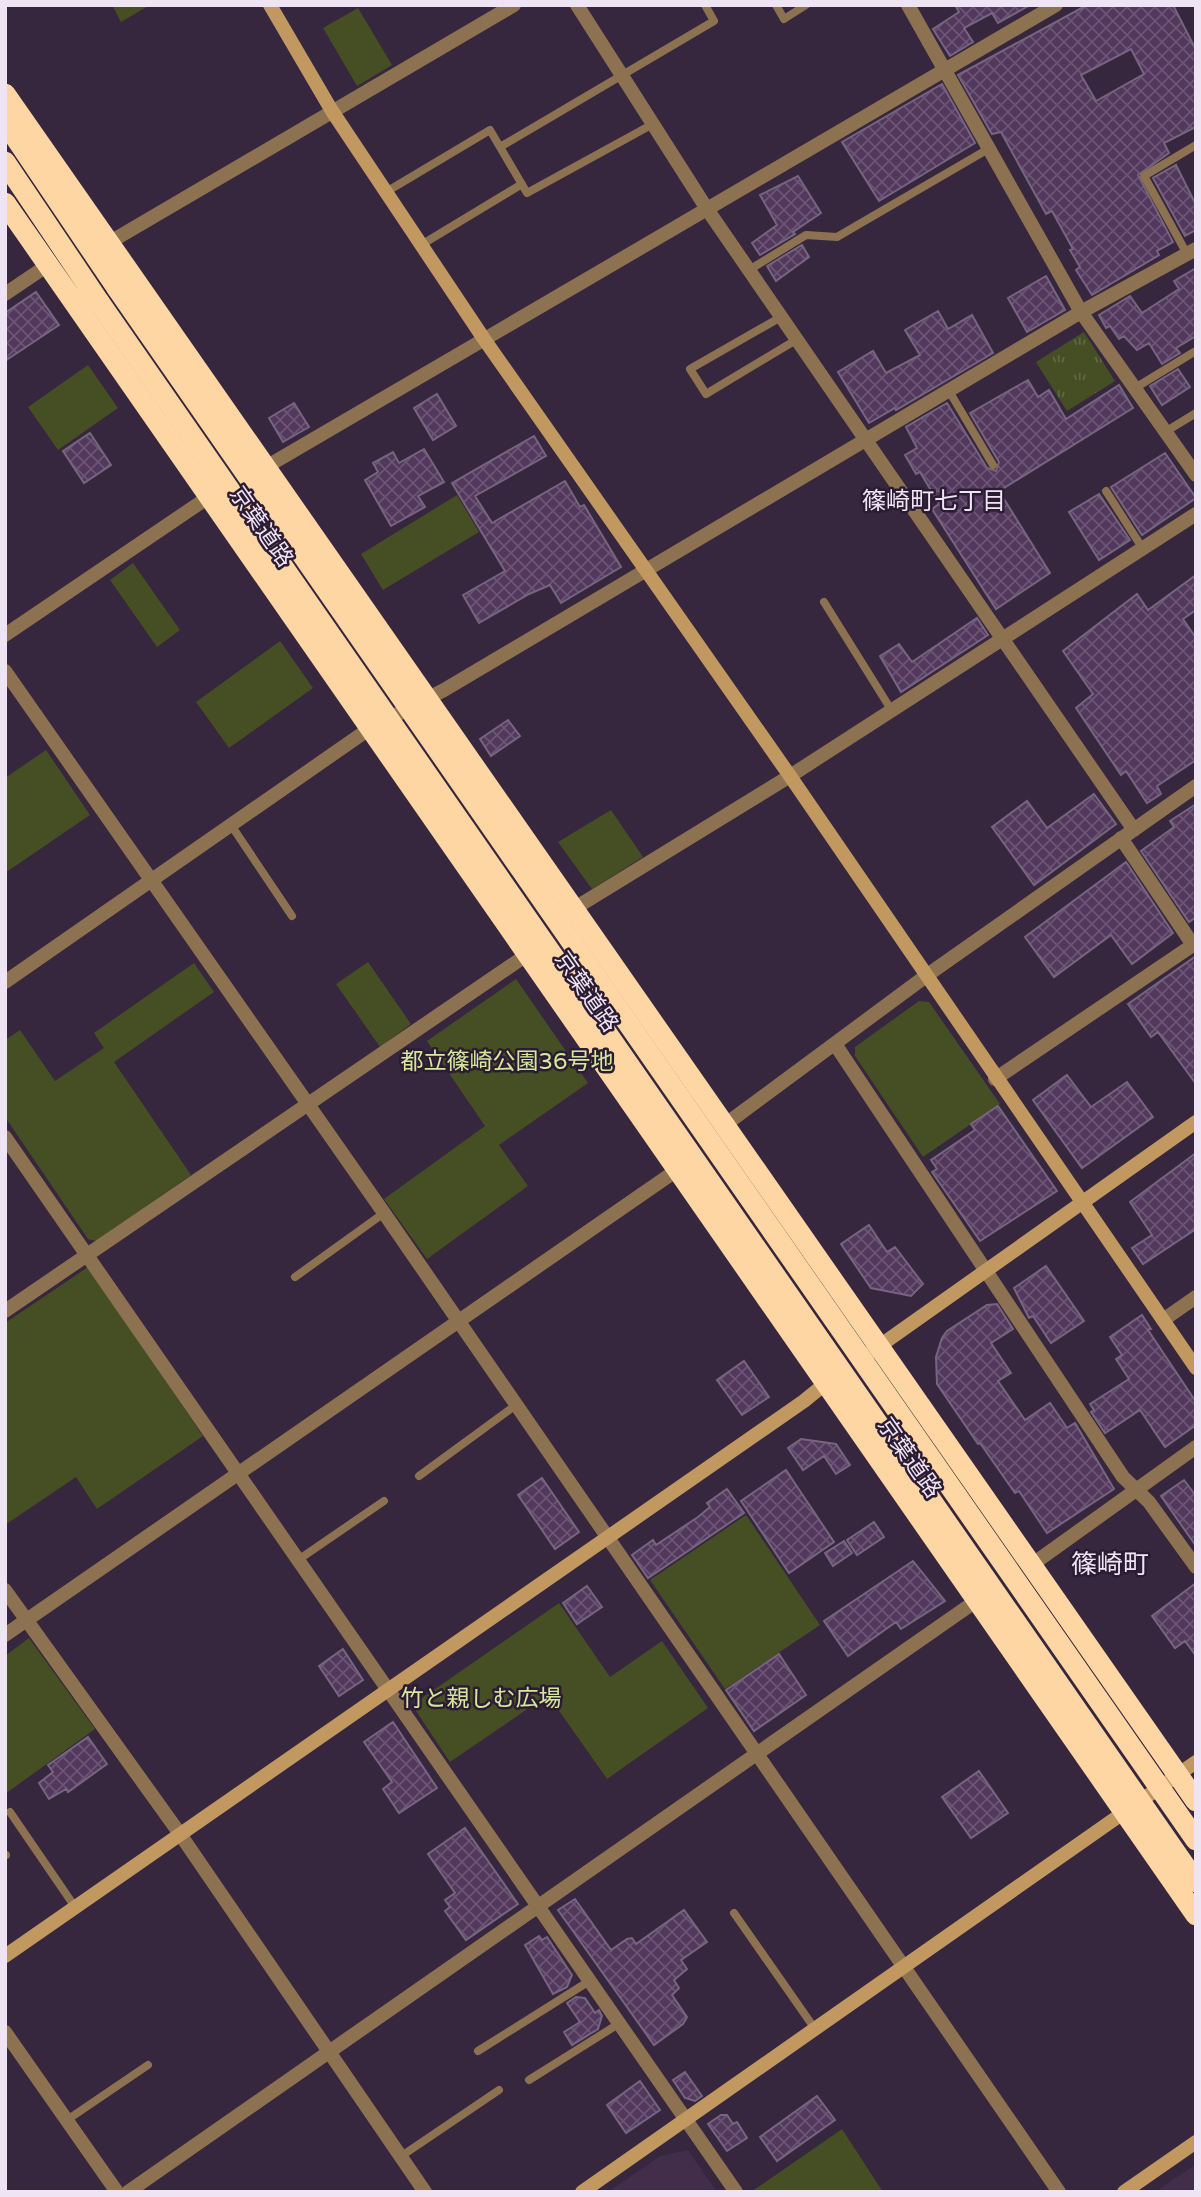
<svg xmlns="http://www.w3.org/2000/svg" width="1201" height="2197" viewBox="0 0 1201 2197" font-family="'Varela Round','Noto Sans JP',sans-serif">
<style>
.built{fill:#422e4b}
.grass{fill:url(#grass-tufts)}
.park{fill:#464f23}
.building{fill:url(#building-cross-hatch);stroke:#776580;stroke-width:2;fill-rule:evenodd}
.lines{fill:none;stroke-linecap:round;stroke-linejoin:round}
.lane{stroke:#8c7250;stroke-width:8}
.street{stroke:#8c7250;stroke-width:14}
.secondary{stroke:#c19860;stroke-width:14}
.highway{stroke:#fdd6a4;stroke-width:21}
.highway-bridge{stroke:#fdd6a4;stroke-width:21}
.labels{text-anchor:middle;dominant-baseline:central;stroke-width:5;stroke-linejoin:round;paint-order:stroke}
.street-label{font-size:23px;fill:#efe4f4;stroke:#2c1c33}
.park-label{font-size:23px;fill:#d5e79b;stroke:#2c1c33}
.neighbourhood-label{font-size:24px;fill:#efe4f4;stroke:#2c1c33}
.quarter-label{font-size:26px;fill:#efe4f4;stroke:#2c1c33}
</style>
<defs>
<pattern id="grass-tufts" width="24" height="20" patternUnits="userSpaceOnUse" patternTransform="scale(1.75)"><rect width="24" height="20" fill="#464f23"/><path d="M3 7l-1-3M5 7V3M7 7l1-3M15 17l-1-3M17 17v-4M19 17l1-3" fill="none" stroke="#616844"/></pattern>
<pattern id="building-cross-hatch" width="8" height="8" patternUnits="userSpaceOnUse" patternTransform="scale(1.75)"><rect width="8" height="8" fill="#52385d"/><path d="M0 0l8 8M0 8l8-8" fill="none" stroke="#6b5575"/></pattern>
</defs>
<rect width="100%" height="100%" fill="#36263e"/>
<path class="built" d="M688 2150 717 2192H608L660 2156Z
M1196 2164V2192H1155Z"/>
<path class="grass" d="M1084 332 1115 381 1067 411 1036 362Z"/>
<path class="park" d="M112 5H150L121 22Z
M358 8 392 65 357 86 323 28Z
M88 365 118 408 58 450 28 407Z
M457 495 479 532 383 590 361 554Z
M133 563 180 630 157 647 110 580Z
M280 641 313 688 229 748 196 702Z
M46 750 90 815 5 873V778Z
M611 810 643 857 592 889 558 842Z
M368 962 411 1024 380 1047 336 984Z
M194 963 214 992 114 1062 191 1175 96 1241 88 1239 5 1117V1040L20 1030 55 1081 104 1048 94 1033Z
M516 979 588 1083 499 1145 528 1186 427 1259 384 1199 485 1126 427 1041Z
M919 1001 929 1002 1000 1104 923 1157 855 1056V1047Z
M88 1267 203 1436 97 1509 76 1477 5 1525V1323Z
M746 1515 820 1625 725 1689 650 1580Z
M559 1603 610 1677 662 1641 708 1708 607 1779 548 1695 450 1762 412 1705Z
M29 1638 95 1729 5 1794V1656Z
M842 2129 883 2192H751Z"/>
<path class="building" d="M955 5H1030L998 23 992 13 964 28 973 42 950 56 933 29 959 12Z
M1087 5H1173L1196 50V127L1164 143 1169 153 1138 175 1173 242 1157 251 1159 255 1092 295 1076 270 1080 267 1070 250 1073 249 1052 211 1046 214 1001 132 992 134 958 75ZM1131 49 1144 74 1096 101 1081 75Z
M942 84 975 143 879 201 842 142Z
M1176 165 1196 205V230L1185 236 1153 178Z
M798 176 821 213 793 232 795 234 760 255 752 243 777 225 760 195Z
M802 245 809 257 776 281 767 266Z
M1196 268V336L1176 348 1180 353 1162 364 1149 343 1137 350 1124 336 1119 339 1110 326 1106 328 1099 315 1130 296 1142 313 1179 289 1174 281Z
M1046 276 1065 310 1027 332 1008 298Z
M36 292 59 325 5 361V313Z
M938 311 948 329 972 315 993 353 896 410 895 408 869 423 838 372 873 351 886 373 920 355 905 330Z
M1178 369 1190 387 1162 405 1150 386Z
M1028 380 1038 397 1049 390 1066 419 1119 385 1133 408 999 491 1050 573 996 609 932 509 939 504 920 472 916 474 905 455 917 448 906 427 947 403 987 468 996 471 999 462 970 413Z
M437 394 456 426 433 440 414 408Z
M294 403 309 427 283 442 269 418Z
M90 433 111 465 84 483 63 451Z
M534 436 546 456 475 496 492 523 565 481 580 507 584 505 621 567 561 603 550 585 529 594 479 623 463 595 505 571 452 483Z
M424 449 444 482 418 496 425 507 391 526 365 480 378 472 373 463 393 452 399 463Z
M1165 453 1196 498 1142 535 1111 487Z
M1099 494 1130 540 1099 560 1069 512Z
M1196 575V610L1183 619 1196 638V760L1157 786 1161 794 1147 803 1126 771 1121 775 1076 708 1093 694 1063 651 1137 594 1148 610Z
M977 618 988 635 901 692 880 656 899 644 912 662Z
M508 720 520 736 491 756 480 739Z
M1094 794 1116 824 1034 885 992 827 1027 801 1047 828Z
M1196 804V917L1189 922 1141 851 1174 827 1170 821Z
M1126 862 1173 933 1132 964 1111 935 1054 977 1025 937Z
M1196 956V1084L1158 1032 1151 1037 1128 1004Z
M1067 1075 1091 1107 1127 1082 1153 1117 1082 1168 1033 1100Z
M998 1106 1057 1191 980 1241 932 1172 937 1169 931 1160 975 1130 971 1124Z
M1196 1153V1229L1143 1264 1132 1248 1152 1235 1130 1202Z
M869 1225 887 1252 895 1247 923 1284 911 1296 871 1288 841 1244Z
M1046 1266 1084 1321 1051 1343 1033 1316 1029 1318 1014 1288Z
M997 1304 1013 1329 991 1343 1011 1373 998 1381 1025 1420 1050 1403 1067 1428 1075 1423 1114 1489 1047 1533 1019 1491 1015 1493 980 1443 978 1444 937 1384 936 1357 942 1338 947 1331 987 1305Z
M1142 1315 1151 1329 1148 1330 1196 1402V1425L1165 1447 1140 1410 1105 1433 1091 1412 1094 1410 1090 1404 1129 1379 1116 1359 1122 1355 1110 1337Z
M744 1361 769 1397 742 1415 717 1380Z
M801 1439 836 1444 850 1465 836 1474 824 1456 803 1470 788 1448Z
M786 1470 834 1542 789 1573 741 1501Z
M542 1478 579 1532 555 1549 518 1495Z
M1184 1480 1196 1496V1546L1161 1496Z
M727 1489 744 1513 648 1578 632 1555 653 1540 656 1545 698 1517 710 1507 707 1503Z
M874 1522 884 1537 857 1555 847 1540Z
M844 1541 852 1553 833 1566 825 1553Z
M913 1561 945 1601 901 1629 896 1622 848 1656 824 1621Z
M1196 1583V1656L1185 1641 1175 1648 1152 1616Z
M587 1586 602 1607 577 1624 563 1603Z
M343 1649 363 1680 339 1696 319 1666Z
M779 1654 806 1695 754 1731 726 1690Z
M393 1722 437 1788 399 1813 383 1789 392 1782 364 1742Z
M88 1737 107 1764 68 1792 66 1789 49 1799 39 1783 53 1772 48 1765Z
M979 1771 1008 1813 971 1838 942 1797Z
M465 1828 518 1904 466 1940 445 1911 450 1907 445 1900 455 1893 428 1854Z
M575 1899 611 1950 627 1939 632 1938 636 1944 684 1910 707 1942 681 1960 687 1969 674 1980 679 1988 672 1995 687 2017 683 2024 654 2045 558 1910Z
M539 1936 542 1940 547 1937 572 1975 567 1987 553 1994 525 1945Z
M576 1997 585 1998 595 2013 599 2010 602 2016 598 2029 572 2045 564 2032 580 2022 567 2003Z
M685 2072 702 2096 695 2101 685 2098 673 2080Z
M640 2081 660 2110 626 2133 607 2105Z
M817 2096 835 2120 777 2161 760 2137Z
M721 2115H727L733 2124 737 2122 747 2138 727 2151 708 2124Z"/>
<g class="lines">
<path class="lane" d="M776 5 784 19 806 5
M500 147 714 21 705 5
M386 192 490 130 527 193 653 124
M421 245 522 184
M1187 254 1144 176 1196 145
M749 270 806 235 837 237 990 148
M781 317 690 369 706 394 796 340
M1135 388 1194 352
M949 391 993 465
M1165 432 1196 413
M1106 491 1143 549
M824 602 892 711
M231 825 292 916
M295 1277 384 1213
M419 1476 516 1405
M298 1560 384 1501
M10 1812 75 1907
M5 1855H6
M734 1913 815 2029
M478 2051 591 1980
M529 2080 620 2023
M67 2120 148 2065
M400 2157 499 2090"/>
<path class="street" d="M577 5 707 209 1134 830
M908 5 1081 312 1196 475
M110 242 514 5
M5 294 48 265
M259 471 1056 5
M5 635 216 492
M5 671 384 1213 1059 2192
M575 908 790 776 1196 514
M5 982 369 729 444 690 1081 312 1196 249
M835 1044 1123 1477 1149 1502 1196 1567
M995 1079 1193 945 1121 838
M726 1124 926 976 1196 786
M5 1137 736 2192
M5 1311 528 954
M1163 1320 1196 1297
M1030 1566 1196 1447
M5 1590 180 1834 425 2192
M5 1635 677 1170
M5 2032 117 2192
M128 2192 976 1601"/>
<path class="secondary" d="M270 5 332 111 484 339 790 776 1196 1368
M871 1352 1196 1122
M5 1956 804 1401 831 1379
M582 2192 1196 1762
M1124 2192 1196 2142"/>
<path class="highway" d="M5 94 1196 1801
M5 122 117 288
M5 162 99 302
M5 203 1196 1915"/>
<path class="highway-bridge" d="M117 288 1196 1840
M99 302 1196 1882"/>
</g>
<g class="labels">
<g class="street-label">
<text transform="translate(261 527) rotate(55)">京葉道路</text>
<text transform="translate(586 992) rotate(55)">京葉道路</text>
<text transform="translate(909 1458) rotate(55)">京葉道路</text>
</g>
<g class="park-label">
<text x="507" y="1062">都立篠崎公園36号地</text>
<text x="481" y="1699">竹と親しむ広場</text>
</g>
<g class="neighbourhood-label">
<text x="934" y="501">篠崎町七丁目</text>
</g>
<g class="quarter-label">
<text x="1110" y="1564">篠崎町</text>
</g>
</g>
<rect width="1201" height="2197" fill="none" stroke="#efe4f4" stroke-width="14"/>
</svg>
